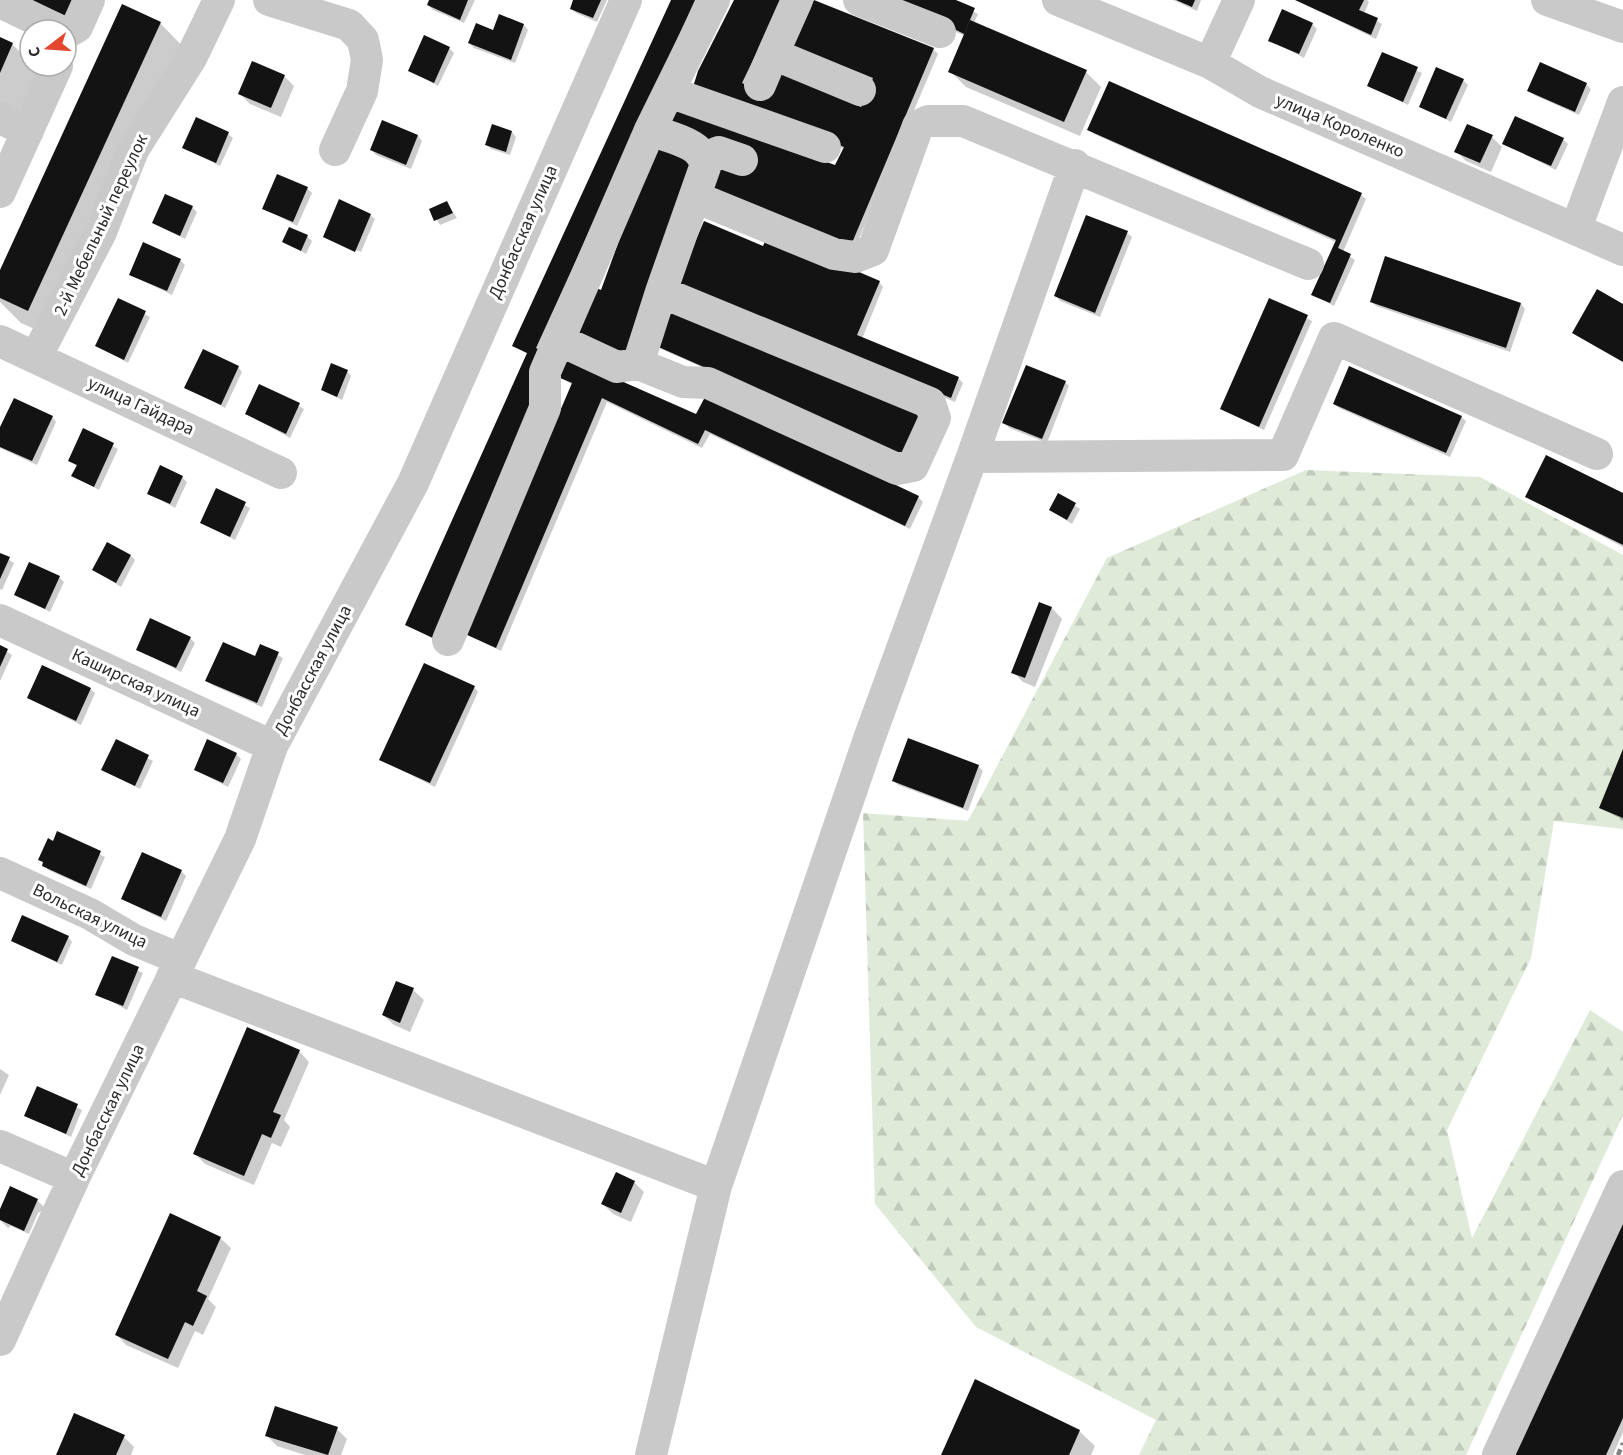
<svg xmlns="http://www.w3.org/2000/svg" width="1623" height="1455" viewBox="0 0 1623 1455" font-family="'Source Sans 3',sans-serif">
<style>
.forest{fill:url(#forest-firs)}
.shadow{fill:#0003}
.building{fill:#131313}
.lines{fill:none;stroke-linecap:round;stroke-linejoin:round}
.minor{stroke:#c9c9c9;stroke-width:32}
.rail{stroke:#818181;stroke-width:4.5;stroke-dasharray:6 4.5;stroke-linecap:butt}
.labels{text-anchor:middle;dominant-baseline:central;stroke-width:6;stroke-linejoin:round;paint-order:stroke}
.street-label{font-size:18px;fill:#2c2c2c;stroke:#fff}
</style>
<defs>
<pattern id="forest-firs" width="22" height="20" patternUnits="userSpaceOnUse" patternTransform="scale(1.5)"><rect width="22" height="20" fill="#dfead9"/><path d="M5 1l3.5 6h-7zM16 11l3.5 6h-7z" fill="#c0c9ba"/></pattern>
</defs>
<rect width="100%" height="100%" fill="#fff"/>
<path class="forest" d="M1306 470 1480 477 1623 555V829L1554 821 1531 958 1447 1130 1472 1238 1590 1010 1623 1032V1115L1466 1455H1139L1156 1420 976 1327 875 1204 863 813 968 821 1107 558Z"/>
<path class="shadow" d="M431 0H475L464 23 433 10 428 5Z
M575 0H607L597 22 576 13 571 8Z
M672 0H702L439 642 407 624 528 354 514 345Z
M736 0H788L747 87 862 109 874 80 798 51 933 49 938 54 853 253 836 167 844 149 699 94Z
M952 0 978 14 974 23 1086 72 1101 87 1080 136 966 87 950 71 965 36 950 29Z
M1173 0H1201L1197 11Z
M1296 0H1367L1369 2 1364 14 1382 24 1376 39Z
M500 16 524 25 528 30 515 63 474 48 469 43 494 32Z
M160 23 190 54 59 340 21 323 0 302V273Z
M1312 24 1317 29 1304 58 1270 40Z
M0 39 12 44 30 62V66H34L42 75 25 114 0 103Z
M449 48 454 53 438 86 410 70Z
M1383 54 1422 73 1408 105 1369 86Z
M284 76 294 86 281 117 250 104 240 94Z
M1463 80 1468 85 1451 122 1421 107Z
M1586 84 1591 89 1579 115 1534 95 1529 90Z
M383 122 418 136 422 141 411 169 376 155 372 150Z
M1089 129 1361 195 1366 199 1343 252 1355 260 1334 306 1313 295 1336 242 1094 134Z
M512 132 516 137 510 155 491 149 486 144Z
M228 134 233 138 220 166 184 148Z
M1492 137 1502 147 1491 172 1466 161 1456 151Z
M1563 139 1568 144 1556 170 1504 144Z
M307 188 312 193 297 226 264 208Z
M447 203 457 218 440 225 431 210Z
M192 207 197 212 185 239 153 223Z
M370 215 375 219 361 252 324 237Z
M1127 233 1132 237 1100 317 1060 301 1056 296Z
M307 236 312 241 306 254 284 242Z
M763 248 879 282 883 287 862 339 959 379 963 383 955 402 684 288Z
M1386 258 1521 304 1525 309 1510 352 1376 306 1371 301Z
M180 260 185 265 172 295 131 275Z
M119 300 150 317 128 363 97 346Z
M1270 300 1312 321 1264 430 1222 409Z
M1623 306V362L1574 333Z
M656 344 914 461 661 349Z
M238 367 242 372 225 408 186 387Z
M347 371 351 376 342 400 322 390Z
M552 373 697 416 707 397 919 498 923 502 910 529 710 434 702 448 607 402 501 651 466 634 573 385Z
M1065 382 1069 386 1047 443 1009 428 1004 423Z
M260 386 304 409 290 438 247 414Z
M1334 404 1461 417 1466 421 1450 457 1339 408Z
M52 417 56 422 37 465 0 448V431Z
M84 430 118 449 99 490 73 476 78 467 70 461Z
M182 477 187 482 175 508 149 493Z
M217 490 250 508 235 540 202 523Z
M1059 495 1080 509 1072 524 1050 510Z
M1623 495V547L1527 497Z
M0 554 14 563 2 590 0 589Z
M131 556 135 560 121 587 94 570Z
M59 577 64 582 50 612 16 594Z
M1040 604 1052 608 1062 619 1035 687 1023 682 1013 672Z
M190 638 195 643 181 672 138 649Z
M261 646 283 658 262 707 212 685 207 680 255 658Z
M0 647 12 655 0 681Z
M474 687 478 692 435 787 381 760Z
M90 689 95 693 81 725 28 698Z
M116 741 153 761 140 789 103 770Z
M1623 753V820L1600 808Z
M236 754 241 759 228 787 195 770Z
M978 766 983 771 968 811 898 785 894 781Z
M58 833 105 857 91 889 48 870 40 859Z
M181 871 186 876 166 921 122 899Z
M68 937 72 942 62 965 13 941Z
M112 958 143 973 127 1010 97 994Z
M396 983 413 990 424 1000 410 1032 394 1025 383 1015Z
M299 1051 309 1062 284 1120 290 1127 281 1147 272 1143 254 1185 205 1164 195 1154Z
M0 1069 9 1075 0 1095Z
M38 1088 82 1110 71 1137 26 1115Z
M634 1182 644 1192 631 1222 613 1214 603 1204Z
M37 1200 46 1209 38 1213 29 1234 11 1226 8 1228 0 1220V1213Z
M1623 1221V1432L1613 1455H1517Z
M220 1238 231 1248 208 1299 216 1307 203 1335 195 1331 178 1368 126 1345 116 1334Z
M337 1429 347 1439 341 1455H305L277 1446 267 1436Z
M1079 1431 1095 1446 1091 1455H943Z
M124 1437 134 1447 131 1455H57Z"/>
<path class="building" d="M30 0H76L68 17Z
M429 0H468L460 20 427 5Z
M573 0H601L593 18 570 9Z
M671 0H695L536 348 543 352 533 400 435 639 405 625 527 353 512 346Z
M734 0H782L742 83 757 90 782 73 861 107 873 78 792 47 814 0 934 48 849 250 710 194 670 127 677 107 835 165 844 147 692 90 698 71Z
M897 0H956L975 8 964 34Z
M1176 0H1195L1192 7Z
M1295 0H1364L1359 10 1378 18 1371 35Z
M122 4 161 22 28 311 0 298V270Z
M1282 9 1313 23 1299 54 1268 41Z
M499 14 524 24 511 60 468 43 476 23 493 30Z
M970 20 1087 70 1064 122 948 72Z
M424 35 450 47 434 83 408 71Z
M0 37 13 43 0 73Z
M1382 52 1418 67 1403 102 1367 86Z
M252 61 285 75 271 108 238 94Z
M1540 62 1587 83 1575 112 1527 91Z
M1436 67 1464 79 1446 119 1419 107Z
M1109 81 1362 193 1338 248 1351 254 1330 303 1311 295 1336 240 1087 130Z
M1515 116 1564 138 1551 166 1502 144Z
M196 117 229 132 216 163 182 148Z
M382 120 418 135 406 165 370 150Z
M492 124 512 131 506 152 485 145Z
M1467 124 1493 135 1480 163 1454 152Z
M654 145 696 160 626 356 578 336 596 288 601 290Z
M277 174 308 187 293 222 262 209Z
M165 194 193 206 180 236 152 223Z
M339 199 371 214 355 252 323 237Z
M447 201 453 213 434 221 429 209Z
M1086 215 1128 231 1095 313 1054 296Z
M704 221 763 246 766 239 838 263 880 281 857 335 959 377 951 398 677 284Z
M289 227 308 235 301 251 282 242Z
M143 242 181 259 167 291 129 275Z
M1385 256 1521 303 1506 348 1370 302Z
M1597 289 1623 304V362L1572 333Z
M118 298 146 311 124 360 95 346Z
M1269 298 1308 315 1259 427 1220 409Z
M672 304 927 417 909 458 654 345Z
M203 349 239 366 221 405 184 388Z
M560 354 696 414 706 395 919 496 905 526 705 430 698 444 602 398 496 648 465 634 572 383 551 374Z
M331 363 348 370 337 397 321 390Z
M1026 365 1066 381 1042 439 1002 423Z
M1349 366 1462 416 1446 453 1333 404Z
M259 384 300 403 286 434 245 414Z
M14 398 53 416 32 461 0 447V427Z
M83 428 114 443 94 487 71 476 77 465 68 461Z
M1546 455 1623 493V545L1525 497Z
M160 465 183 476 170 504 147 494Z
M216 488 246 502 230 537 200 523Z
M1058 493 1076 503 1067 520 1049 510Z
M107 542 131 555 116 583 92 570Z
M0 553 10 557 0 579Z
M29 562 60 576 45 609 14 595Z
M1039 602 1052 607 1025 678 1011 673Z
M150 618 191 637 176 668 136 650Z
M223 642 255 656 260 644 279 652 257 703 205 681Z
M0 645 8 649 0 667Z
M424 663 475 686 430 783 379 760Z
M42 665 91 688 76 721 27 698Z
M908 738 979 765 963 808 892 781Z
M116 739 149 755 135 786 101 770Z
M207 739 237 753 223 783 194 770Z
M1623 749V818L1599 808Z
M57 831 101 851 86 886 42 866 43 862 38 860 48 838 53 841Z
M142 852 182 870 161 917 121 899Z
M22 915 69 936 57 962 11 941Z
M112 956 139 967 123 1006 95 995Z
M396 981 414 988 400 1023 382 1015Z
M247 1027 300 1050 273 1112 281 1115 271 1138 262 1134 244 1176 193 1154Z
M37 1086 78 1104 66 1134 24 1116Z
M616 1172 635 1181 621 1213 601 1204Z
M10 1186 38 1199 24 1231 0 1220V1209Z
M170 1213 221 1237 197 1291 207 1296 193 1326 185 1322 168 1359 115 1335Z
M1623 1217V1418L1606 1455H1515Z
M975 1379 1080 1430 1069 1455H941Z
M275 1406 338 1427 328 1455 265 1436Z
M74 1413 125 1435 116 1455H56Z"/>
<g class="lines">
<path class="minor" d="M269 0 349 25 363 40 367 60 362 91 335 150
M797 0 773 54 860 90
M859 0 940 32
M1058 0 1210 63 1260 92 1623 250
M1547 0 1623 27
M0 2 58 30
M66 33 77 27 89 0
M1210 63 1239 0
M760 85 773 54
M669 92 825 147
M0 118 28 131
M705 158 719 152 742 160
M0 192 57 66
M695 197 834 254 855 257 873 250 918 126 928 121H963L1308 264
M1576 228 1623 102
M559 340 617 367 638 364 683 382 708 383 897 469 913 466 935 418 930 403 661 292
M0 341 281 473
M36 357 101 232 133 150 191 58 219 0
M638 364 661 292 705 167C705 143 670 138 650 130
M972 457 1283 455 1334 338 1597 454
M0 620 272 746
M448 640 545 408V372L650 130 714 0
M0 873 90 914 134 940 180 959
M172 977 716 1186
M0 1146 74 1178
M0 1340 74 1178 240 839 272 746 413 483 626 0
M651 1455 716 1186 869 739 972 457 1075 165
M1498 1455 1623 1186"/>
<path class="rail" d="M1618 1455 1623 1443"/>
</g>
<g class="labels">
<g class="street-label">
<text transform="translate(1340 126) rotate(23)">улица Короленко</text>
<text transform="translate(101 225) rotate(-65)">2-й Мебельный переулок</text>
<text transform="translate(523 232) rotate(-66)">Донбасская улица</text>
<text transform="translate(141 406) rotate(25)">улица Гайдара</text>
<text transform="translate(313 670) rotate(-62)">Донбасская улица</text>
<text transform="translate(136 683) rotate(25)">Каширская улица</text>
<text transform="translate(90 916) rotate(26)">Вольская улица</text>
<text transform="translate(108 1110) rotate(-64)">Донбасская улица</text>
</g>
</g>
<g transform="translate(48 48) rotate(253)"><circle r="28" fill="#ffffff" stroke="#ababab" stroke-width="1.5"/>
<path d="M0-4.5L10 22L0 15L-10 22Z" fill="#e4472d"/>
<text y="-9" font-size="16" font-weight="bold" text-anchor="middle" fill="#2c2c2c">С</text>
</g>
</svg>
